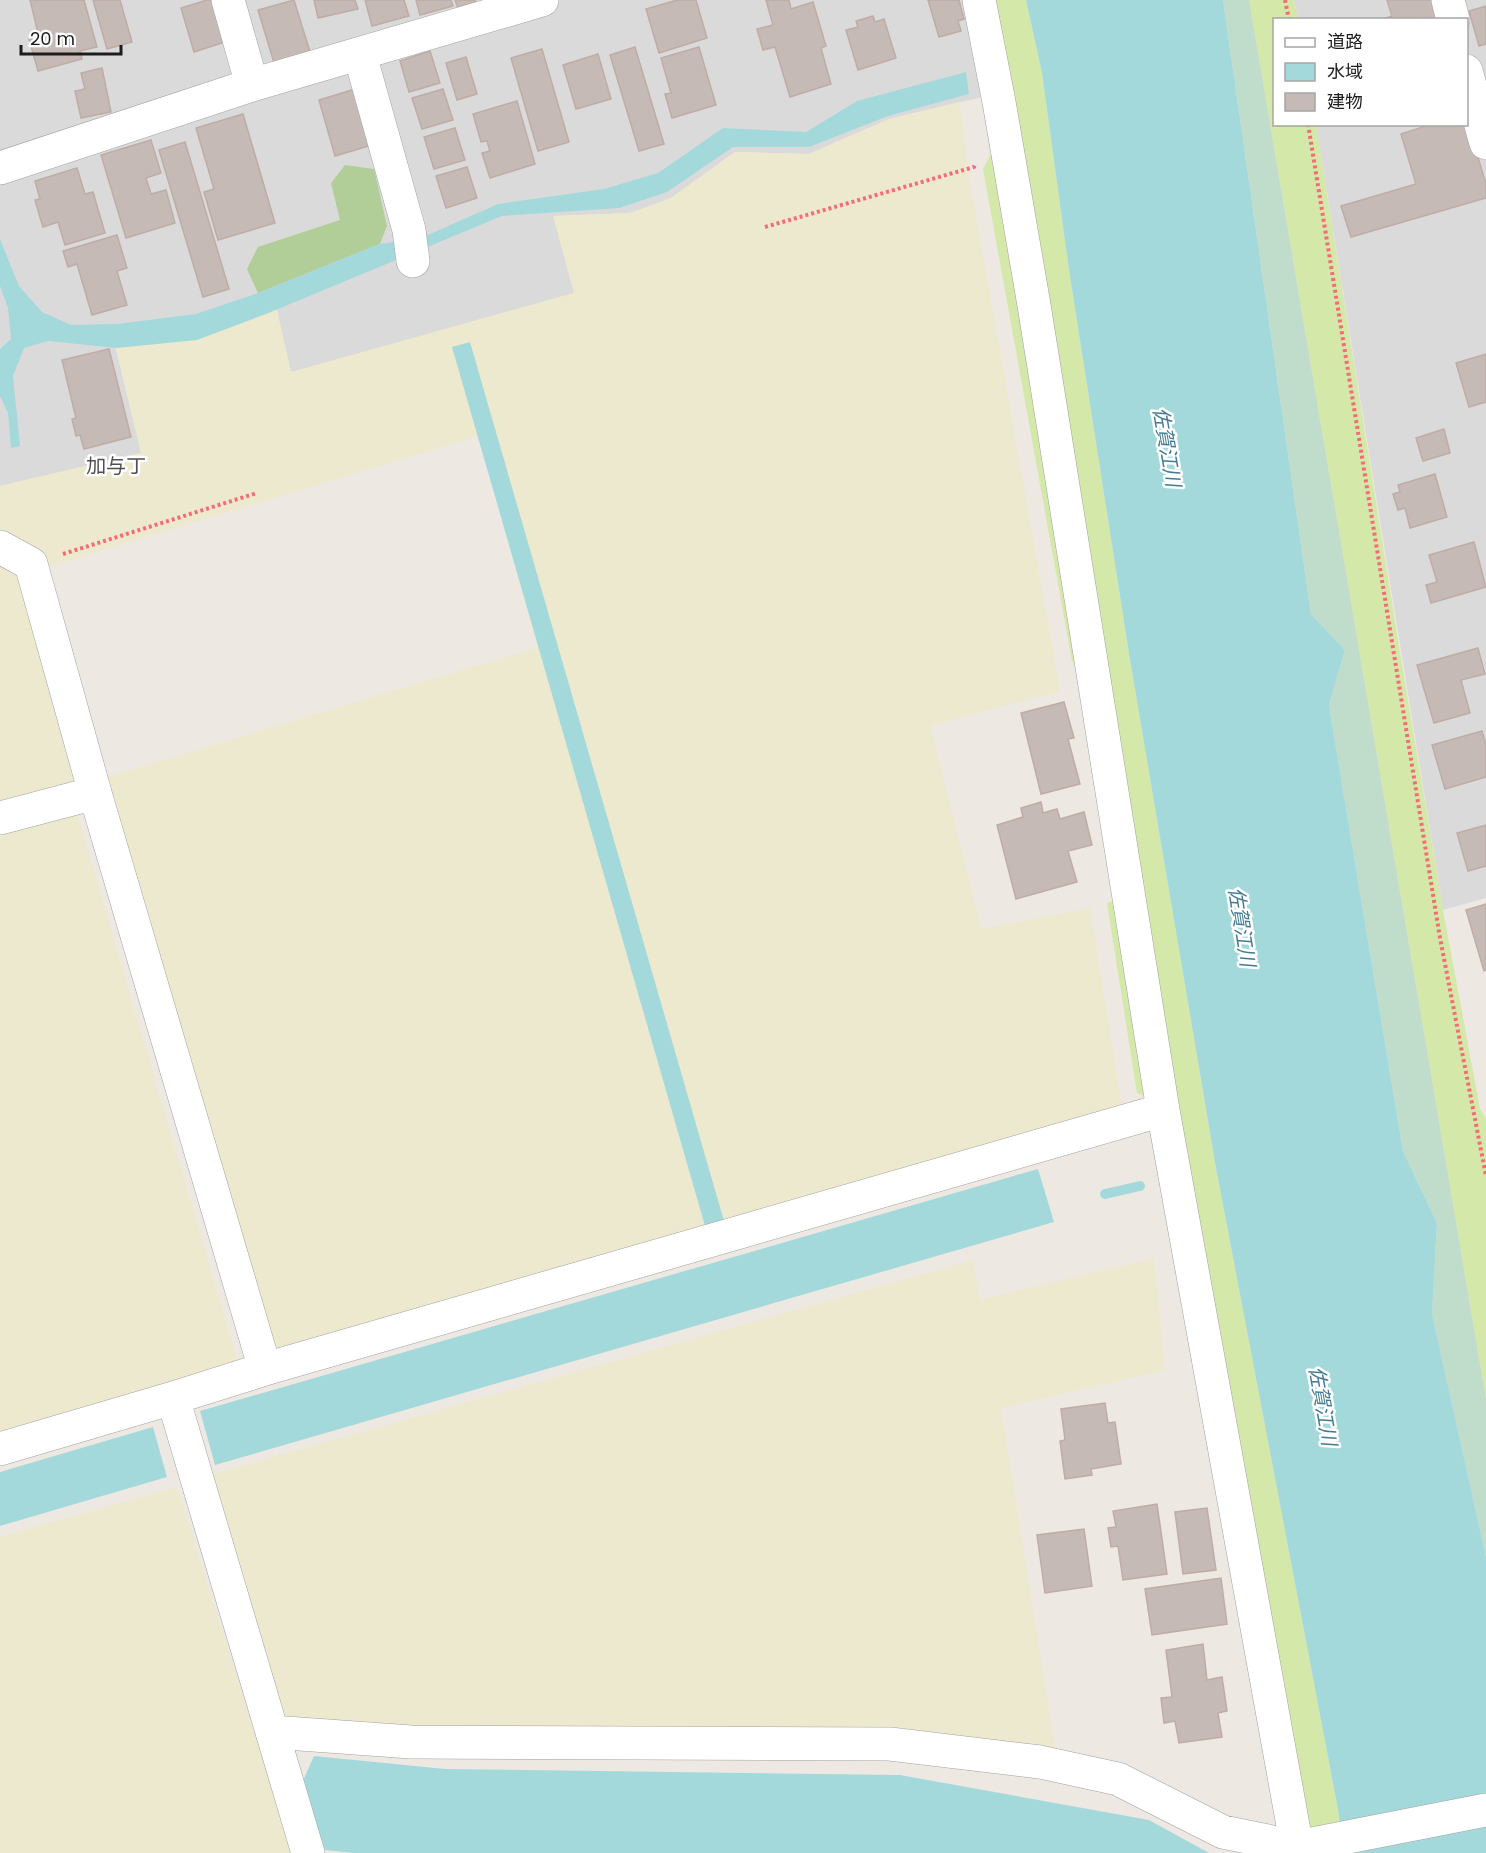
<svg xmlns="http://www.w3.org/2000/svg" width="1486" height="1853" viewBox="0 0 1486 1853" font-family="Poppins,'Noto Sans JP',sans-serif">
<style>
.residential{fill:#dbdada}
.farmland{fill:#ede9ce}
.grass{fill:#d4e8a9}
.forest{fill:#b1cd98}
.wetland{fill:#c0dcca}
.water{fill:#a4d9db}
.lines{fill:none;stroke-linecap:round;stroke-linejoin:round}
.stream{stroke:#a4d9db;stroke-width:10}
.building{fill:#c5bab6;stroke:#bfaca5;stroke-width:1.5}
.minor-casing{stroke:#a1a1a1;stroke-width:34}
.path{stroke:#f76b76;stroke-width:4;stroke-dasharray:3 3;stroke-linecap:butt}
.minor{stroke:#fff;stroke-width:33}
.labels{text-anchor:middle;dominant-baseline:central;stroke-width:5;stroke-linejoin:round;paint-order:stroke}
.water-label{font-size:20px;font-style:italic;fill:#427a93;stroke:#fff}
.neighbourhood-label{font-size:20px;fill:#505050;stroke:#fff}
</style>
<rect width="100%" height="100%" fill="#eee8e3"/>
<path class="residential" d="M0 0H967L983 97 889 119 809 154 735 152 671 198 630 213 554 216 574 293 291 373 274 301 112 333 142 453 0 486Z
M1294 0H1486V898L1443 910 1316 125 1466 124V20L1298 19Z"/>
<path class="farmland" d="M960 102 969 176 1060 691 930 726 982 929 1090 908 1122 1107 270 1358 104 778 546 645 485 434 48 567 4 537 0 530V486L141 453 112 333 275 301 291 372 574 293 553 216 630 213 671 198 735 152 809 154 889 119Z
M0 559 19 576 75 785 0 806Z
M77 813 238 1363 0 1436V831Z
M1154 1258 1165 1370 1001 1408 1056 1753 420 1729 285 1716 213 1474 973 1260 980 1300Z
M177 1487 292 1853H0V1537Z"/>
<path class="grass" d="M993 0H1026L1042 73 1069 270 1130 660 1216 1168 1337 1804 1345 1853H1313L1175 1106 1137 1093 1107 903 1138 892 1107 701 1072 661 983 169 1013 112Z
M1249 0H1294L1298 19 1274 20V124L1316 125 1398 640 1443 910 1480 1109 1486 1118V1399Z"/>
<path class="forest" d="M345 165 374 169 387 226 380 244 258 293 247 269 258 247 340 220 331 183Z"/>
<path class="wetland" d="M1223 0H1249L1486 1399V1557L1432 1314 1437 1223 1403 1151 1329 705 1345 650 1311 614Z"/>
<path class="water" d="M1026 0H1223L1311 614 1345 650 1329 705 1403 1151 1437 1223 1432 1314 1486 1557V1853H1345L1337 1804 1216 1168 1130 660 1069 270 1042 73Z
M966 72 969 94 888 116 809 147H733L667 192 619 208 502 216 266 314 197 340 117 348 48 341 24 348 13 376 20 446 11 448 8 413 0 396V349L11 339 8 308 0 286V239L19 286 42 312 71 325 117 324 196 314 258 293 380 244 421 238 498 204 604 189 658 173 723 128 806 132 857 101Z
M470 342 724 1221 705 1226 452 347Z
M1038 1169 1054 1222 215 1465 200 1411Z
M153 1427 167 1477 0 1526V1472Z
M314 1756 445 1769 900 1775 1149 1820 1209 1853H354L325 1850 302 1783Z"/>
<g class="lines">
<path class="stream" d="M1105 1194 1140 1186"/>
</g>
<path class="building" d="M30 0H84L97 47 80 51 82 59 38 71 29 39 39 37Z
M93 0H120L132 42 107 49Z
M207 0H213L225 42 194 52 181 8Z
M294 0 311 55 275 66 258 10Z
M314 0H355L358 9 318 18Z
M365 0H404L409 16 372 26Z
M416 0H451L453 6 420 15Z
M455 0H475L476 3 458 8Z
M677 0H696L707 38 659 53 646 9Z
M766 0H789L791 9 813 2 826 46 821 48 831 84 790 97 775 47 763 50 757 29 773 25Z
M928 0H959L964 19 958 21 961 31 939 37Z
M1387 0H1434L1439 20H1380L1392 16Z
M1486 6V44L1479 46 1469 11Z
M873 16 875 22 884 19 896 58 858 70 846 30 858 27 856 21Z
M635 47 664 144 639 151 610 55Z
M699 47 716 105 672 118 665 94 671 93 661 58Z
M542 49 569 142 538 151 511 58Z
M430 51 440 83 409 92 400 61Z
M598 54 611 99 576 109 563 65Z
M466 57 477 94 457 100 446 63Z
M102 68 111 112 81 118 75 91 85 89 81 73Z
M355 89 372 145 335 156 319 100Z
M443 89 453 120 422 129 412 98Z
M517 101 535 164 490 178 482 153 490 151 487 141 481 142 473 114Z
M243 114 275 223 218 240 204 192 214 189 196 128Z
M1466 117 1486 184V198L1351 237 1341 206 1416 184 1401 134 1432 124H1466Z
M455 128 465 160 434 169 424 137Z
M151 140 161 173 146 178 151 194 166 190 175 223 126 238 101 155Z
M185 142 229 289 203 297 159 150Z
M467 167 477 198 446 208 436 176Z
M77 168 85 194 93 192 105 233 65 245 58 222 43 227 35 200 40 199 35 181Z
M117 235 127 268 117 271 127 305 92 315 77 264 68 267 63 251Z
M109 349 131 437 84 449 80 435 76 436 72 419 76 418 62 360Z
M1486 354V402L1469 407 1456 363Z
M1444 429 1450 453 1423 461 1416 438Z
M1435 474 1447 517 1410 528 1405 508 1398 510 1393 494 1400 492 1398 485Z
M1474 542 1486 587 1431 603 1426 585 1437 582 1429 555Z
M1478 648 1485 674 1461 680 1470 713 1434 723 1417 665Z
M1064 702 1074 738 1068 739 1080 784 1041 794 1021 713Z
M1482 731 1486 745V777L1445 789 1432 745Z
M1041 802 1043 813 1057 809 1060 819 1084 812 1092 845 1068 851 1077 882 1016 899 997 825 1023 817 1021 808Z
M1486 825V866L1468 871 1457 833Z
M1486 904V970L1484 971 1466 910Z
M1105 1403 1108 1423 1115 1422 1121 1464 1091 1469 1092 1475 1065 1479 1060 1441 1065 1440 1061 1409Z
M1157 1504 1167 1574 1123 1580 1118 1546 1111 1547 1108 1528 1116 1527 1113 1511Z
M1207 1508 1216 1570 1183 1574 1175 1512Z
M1084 1529 1092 1586 1045 1593 1037 1535Z
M1221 1578 1227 1624 1152 1635 1145 1589Z
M1203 1644 1207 1680 1222 1677 1227 1711 1218 1713 1222 1737 1179 1743 1175 1721 1164 1723 1161 1698 1172 1697 1166 1650Z"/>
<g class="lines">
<g class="minor-casing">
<path id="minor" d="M228 0 252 85
M979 0 999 102 1034 305 1163 1110 1298 1853
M1448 0 1453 20
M360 55 409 230 413 261
M1466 71 1486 143
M0 168 252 85 542 0
M0 547 31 564 95 793 265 1369
M0 818 95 793
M173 1398 308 1853
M0 1449 173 1398 265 1369 1163 1110
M272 1732 411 1742 890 1744 1040 1762 1118 1779 1223 1832 1297 1847 1486 1810"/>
</g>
<path class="path" d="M1285 0 1289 20
M1308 124 1440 938 1486 1176
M765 227 974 167 975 164
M63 554 257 493"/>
<use href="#minor" class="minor"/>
</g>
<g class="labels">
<g class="water-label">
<text transform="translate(1167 447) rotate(80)">佐賀江川</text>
<text transform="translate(1242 927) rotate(81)">佐賀江川</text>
<text transform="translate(1323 1406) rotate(80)">佐賀江川</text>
</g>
<g class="neighbourhood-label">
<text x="116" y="466">加与丁</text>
</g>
</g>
<rect x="1273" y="18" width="195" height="108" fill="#ffffff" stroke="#a5a5a5" stroke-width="1.5"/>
<rect x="1285" y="38" width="30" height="9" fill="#ffffff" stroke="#a5a5a5" stroke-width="1.5"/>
<text x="1327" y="48" font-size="18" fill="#1d1d1d">道路</text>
<rect x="1285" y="63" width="30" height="18" fill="#a4d9db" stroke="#a5a5a5" stroke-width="1.5"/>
<text x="1327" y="78" font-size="18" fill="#1d1d1d">水域</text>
<rect x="1285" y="93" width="30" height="18" fill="#c5bab6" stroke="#a5a5a5" stroke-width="1.5"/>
<text x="1327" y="108" font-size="18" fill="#1d1d1d">建物</text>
<path d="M21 45v9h100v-9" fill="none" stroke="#1d1d1d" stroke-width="3"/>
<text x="30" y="45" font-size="18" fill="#1d1d1d" stroke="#ffffff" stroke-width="4.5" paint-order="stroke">20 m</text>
</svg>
